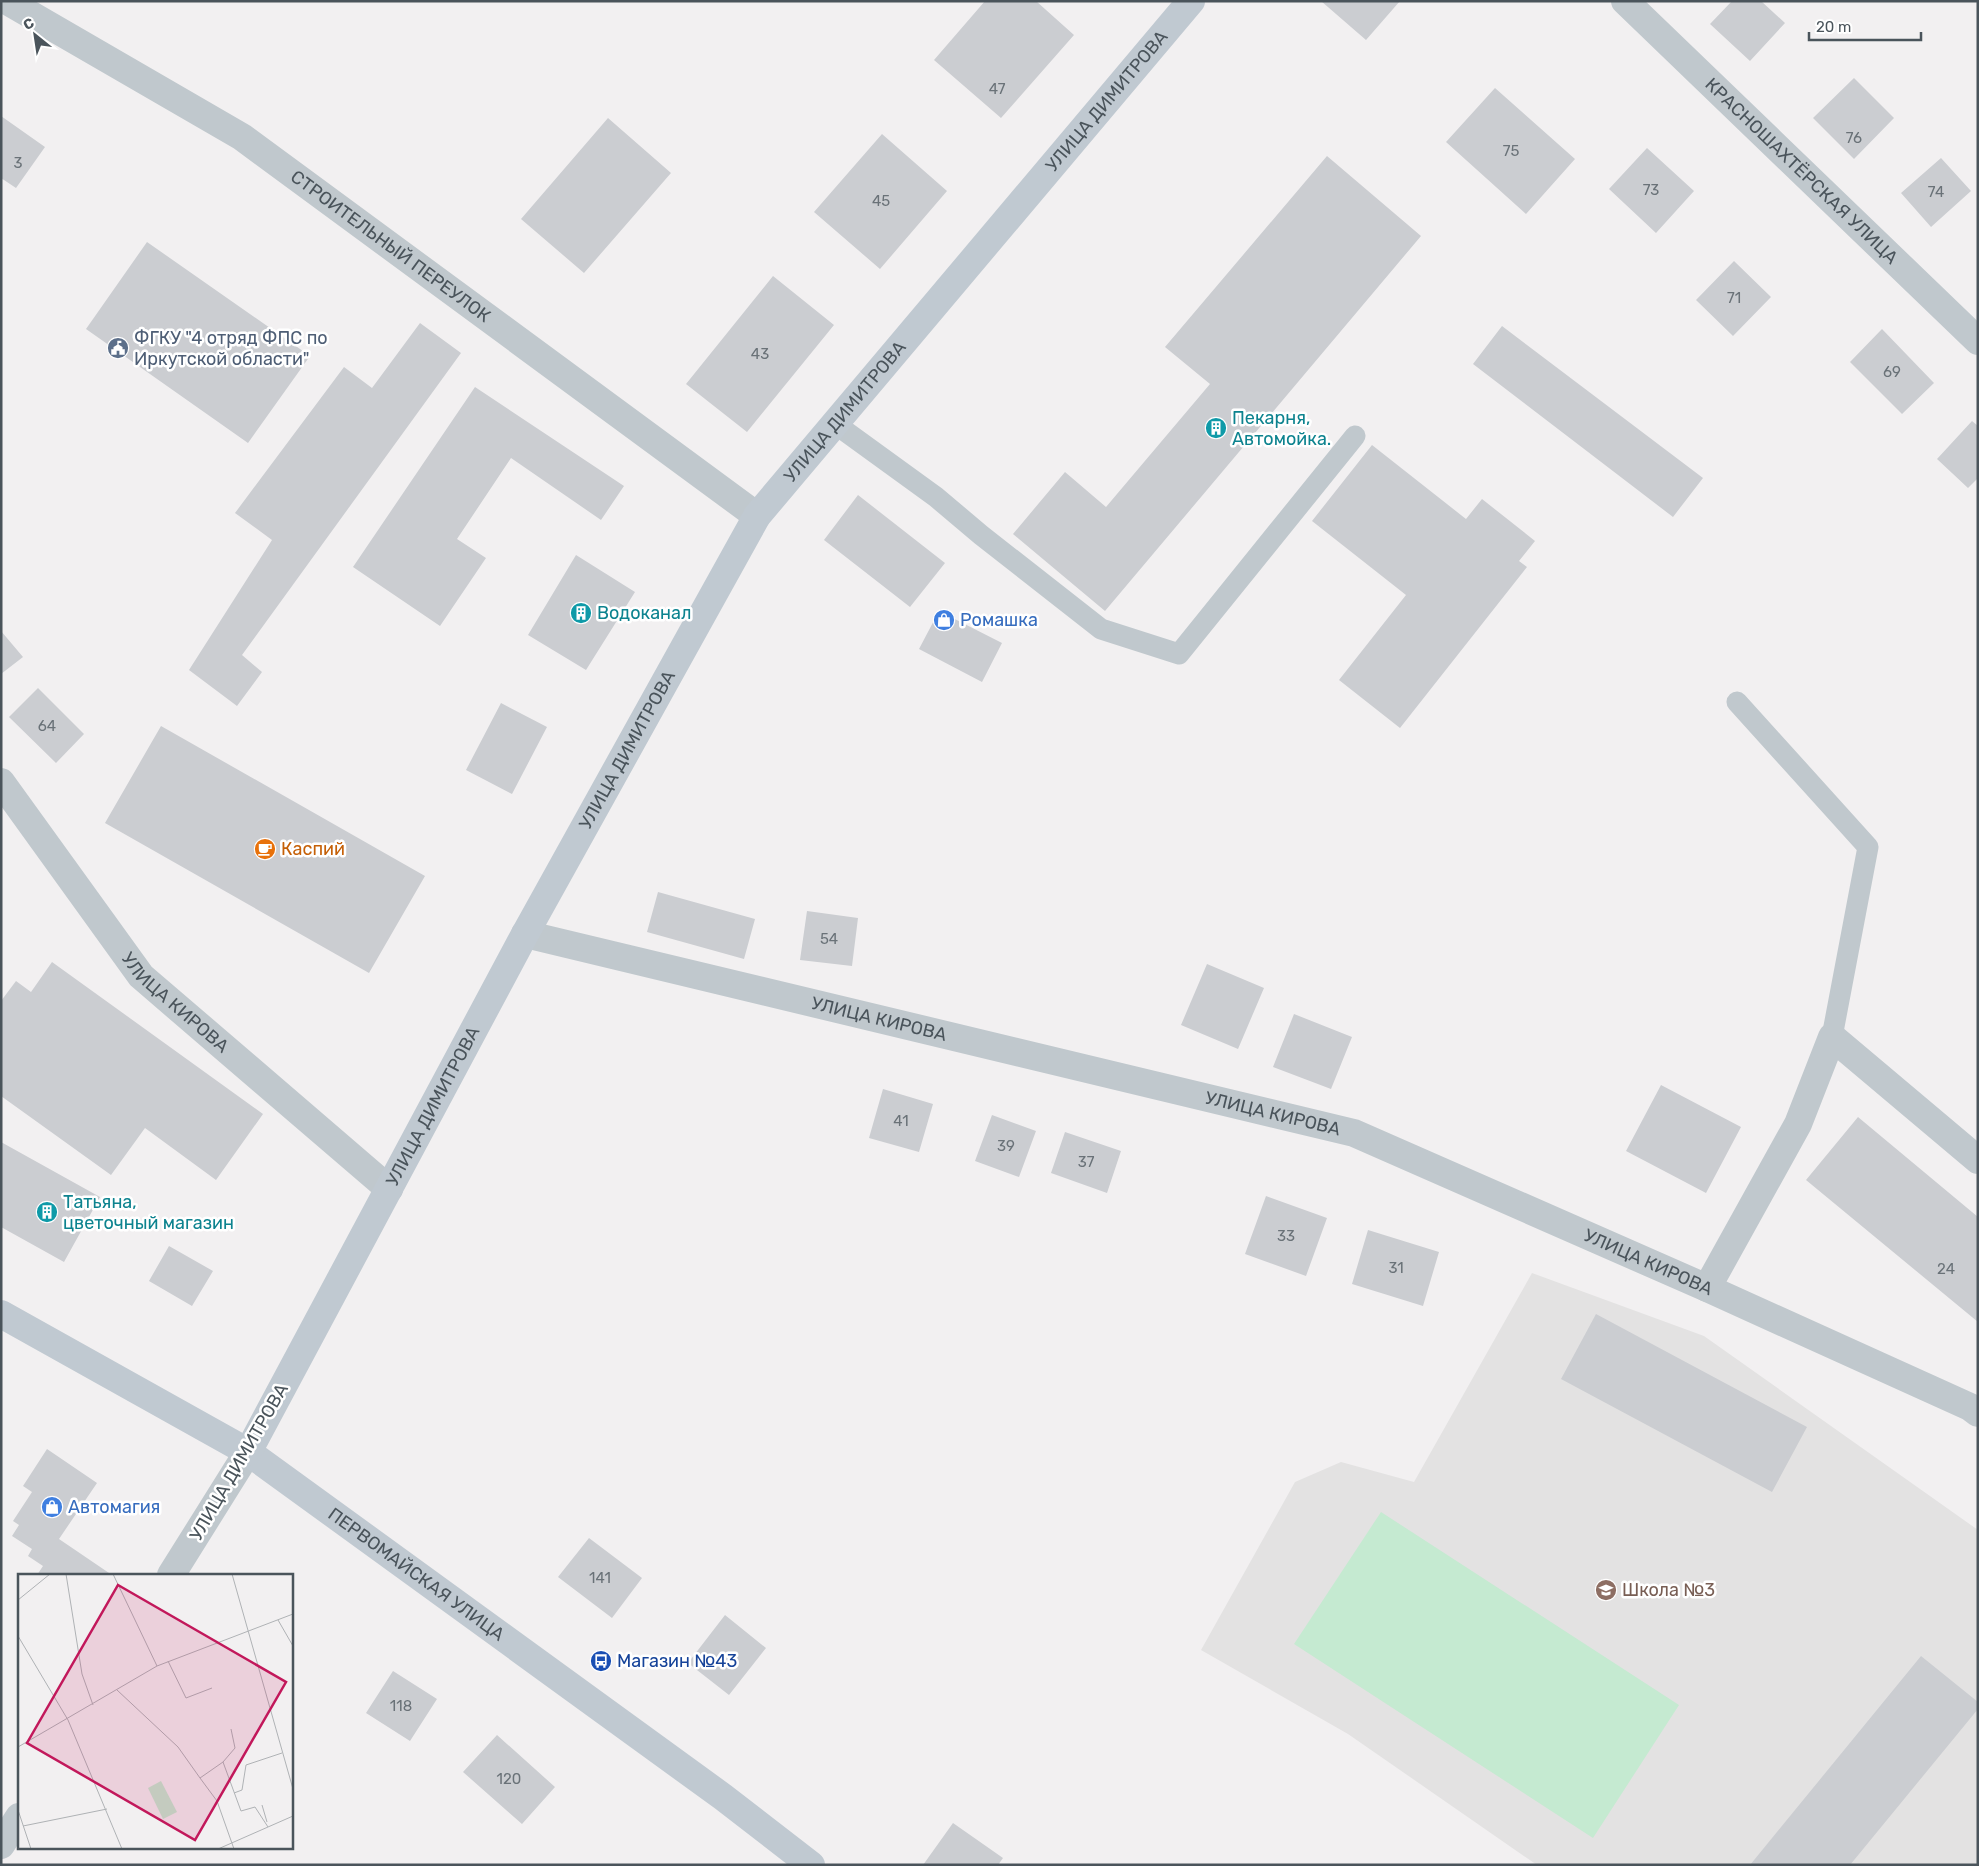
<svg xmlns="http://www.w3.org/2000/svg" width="1979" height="1866" viewBox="0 0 1979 1866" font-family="Rubik,sans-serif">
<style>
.education{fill:#e3e2e2}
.garden{fill:#c5ead1}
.building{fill:#cbcdd1}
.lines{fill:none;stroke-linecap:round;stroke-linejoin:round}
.lane{stroke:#c0c8cd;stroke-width:21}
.street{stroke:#c0c8cd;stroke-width:28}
.secondary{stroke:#c0c9d1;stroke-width:28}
.labels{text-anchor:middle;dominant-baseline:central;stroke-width:5;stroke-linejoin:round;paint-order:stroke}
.number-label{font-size:15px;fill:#6a7278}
.street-label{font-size:18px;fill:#4a545b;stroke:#fff}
.service-label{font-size:18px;fill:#4e5e75;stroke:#fff;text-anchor:start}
.culture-label{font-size:18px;fill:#0d838f;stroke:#fff;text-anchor:start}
.shop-label{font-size:18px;fill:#366cbe;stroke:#fff;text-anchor:start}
.food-label{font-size:18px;fill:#c56008;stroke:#fff;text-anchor:start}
.education-label{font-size:18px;fill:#785e54;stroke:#fff;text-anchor:start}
.transit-label{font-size:18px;fill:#164399;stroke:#fff;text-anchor:start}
.inset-road{fill:none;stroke:#afb2b5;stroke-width:1}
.view{fill:#c2185b;fill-opacity:0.15;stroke:#c2185b;stroke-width:2.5}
.inset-edge{fill:none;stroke:#4a545b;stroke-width:2.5}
</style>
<rect width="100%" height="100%" fill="#f2f0f1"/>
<path class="education" d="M1532 1273 1704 1336 1978 1530V1865H1537L1348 1734 1201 1650 1295 1482 1341 1462 1414 1482Z"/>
<path class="garden" d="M1381 1512 1679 1705 1593 1838 1294 1644Z"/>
<path class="building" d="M985 1H1036L1074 35 1001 118 934 60Z
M1321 1H1400L1366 40Z
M1732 1H1761L1785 23 1750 61 1710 24Z
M1854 78 1894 118 1854 159 1813 118Z
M1495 88 1575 159 1526 214 1446 142Z
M1 116 45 147 16 188 1 178Z
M608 118 671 173 584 273 521 219Z
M882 134 947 191 880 269 814 212Z
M1647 148 1694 191 1656 233 1609 189Z
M1327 156 1421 236 1105 611 1013 534 1065 472 1106 507 1210 384 1165 347Z
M1941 158 1971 191 1931 227 1901 193Z
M147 242 310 356 248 443 86 329Z
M1734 261 1771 297 1733 336 1696 300Z
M773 276 834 325 747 432 686 384Z
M420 323 461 353 242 655 262 672 237 706 189 670 272 540 235 513 344 367 372 388Z
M1502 326 1703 478 1673 517 1473 364Z
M1882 329 1934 383 1902 414 1850 362Z
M475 387 624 486 601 520 511 458 457 539 486 558 440 626 353 567Z
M1972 421 1978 426V478L1968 488 1937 459Z
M1372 445 1466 519 1482 499 1535 541 1519 561 1527 567 1400 728 1339 680 1406 595 1312 521Z
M858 495 945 563 910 607 824 540Z
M576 555 635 592 586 670 528 635Z
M939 611 1002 643 982 682 919 649Z
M1 631 23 657 1 674Z
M38 688 84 734 56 763 9 717Z
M501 703 547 727 512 794 466 770Z
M161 726 425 876 369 973 105 823Z
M658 892 755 919 744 959 647 932Z
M807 911 858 918 852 966 800 960Z
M52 962 263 1114 216 1180 145 1128 111 1175 1 1096V1001L16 981 31 992Z
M1207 964 1264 988 1238 1049 1181 1025Z
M1294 1014 1352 1037 1331 1089 1273 1067Z
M1661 1085 1741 1127 1706 1193 1626 1151Z
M883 1089 933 1104 919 1152 869 1138Z
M992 1115 1036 1131 1019 1177 975 1161Z
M1858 1117 1978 1217V1322L1806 1180Z
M1065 1132 1121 1151 1107 1193 1051 1173Z
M1 1142 100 1197 64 1262 1 1227Z
M1266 1196 1327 1218 1306 1276 1245 1254Z
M1368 1230 1439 1252 1423 1306 1352 1284Z
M169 1246 213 1271 192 1306 149 1281Z
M1596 1314 1807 1427 1772 1492 1561 1379Z
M47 1449 97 1483 59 1539 112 1575H37L43 1566 28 1556 32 1549 12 1536 19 1525 13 1521 32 1492 23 1486Z
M589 1538 642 1578 612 1618 558 1577Z
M725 1615 766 1648 729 1695 688 1663Z
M1921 1656 1978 1702V1709L1850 1865H1750Z
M393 1671 437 1699 410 1741 366 1713Z
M497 1735 555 1787 522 1824 463 1772Z
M953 1823 1003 1858 998 1865H923Z"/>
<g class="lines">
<path class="lane" d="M834 423 936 497 981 535 1101 629 1179 654 1355 436
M1737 702 1868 847 1832 1037"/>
<g class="street">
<path id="s1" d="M7 1 242 137 757 516"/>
<path id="s2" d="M1625 1 1978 341"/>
<path id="s3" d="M1 782 141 976 389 1189"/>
<path id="s4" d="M525 934 1354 1133 1707 1288 1970 1407 1978 1413"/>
<path d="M1707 1288 1798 1124 1832 1037 1978 1160"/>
<path d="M171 1575 248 1452"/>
<path d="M1 1845 19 1817"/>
</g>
<g class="secondary">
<path id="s5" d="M1 1314 248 1452 723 1797 811 1865"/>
<path id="s6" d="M248 1452 525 934 757 516 1191 1"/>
</g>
</g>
<defs>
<g id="civic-disc" transform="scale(1.125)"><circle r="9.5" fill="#5c6f8a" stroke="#fff"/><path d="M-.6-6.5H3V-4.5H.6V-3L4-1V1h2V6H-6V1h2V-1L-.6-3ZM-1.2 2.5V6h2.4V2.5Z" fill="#fff"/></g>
<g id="building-disc" transform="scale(1.125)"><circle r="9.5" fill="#0f9aa8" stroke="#fff"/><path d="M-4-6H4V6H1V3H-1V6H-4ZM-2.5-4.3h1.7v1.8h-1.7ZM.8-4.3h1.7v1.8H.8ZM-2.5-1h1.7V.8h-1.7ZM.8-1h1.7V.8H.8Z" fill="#fff"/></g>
<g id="shop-disc" transform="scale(1.125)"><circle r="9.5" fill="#3f7fe0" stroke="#fff"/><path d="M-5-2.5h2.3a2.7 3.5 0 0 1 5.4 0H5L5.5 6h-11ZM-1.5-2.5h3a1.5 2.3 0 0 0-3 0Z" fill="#fff"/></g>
<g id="cafe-disc" transform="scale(1.125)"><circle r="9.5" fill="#e8710a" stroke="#fff"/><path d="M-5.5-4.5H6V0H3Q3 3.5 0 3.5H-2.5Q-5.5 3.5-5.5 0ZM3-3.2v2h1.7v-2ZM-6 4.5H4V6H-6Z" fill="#fff"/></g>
<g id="school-disc" transform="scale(1.125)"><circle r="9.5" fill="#8d6e63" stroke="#fff"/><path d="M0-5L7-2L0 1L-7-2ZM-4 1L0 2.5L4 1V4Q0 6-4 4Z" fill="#fff"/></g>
<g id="bus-disc" transform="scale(1.125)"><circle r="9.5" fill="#1a4fb4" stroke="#fff"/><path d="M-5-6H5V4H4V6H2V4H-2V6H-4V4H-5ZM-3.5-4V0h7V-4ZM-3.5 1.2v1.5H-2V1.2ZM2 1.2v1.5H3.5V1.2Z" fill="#fff"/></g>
</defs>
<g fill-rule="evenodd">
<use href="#civic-disc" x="118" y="348"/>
<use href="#building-disc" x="1216" y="428"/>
<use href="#building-disc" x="581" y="613"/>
<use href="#shop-disc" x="944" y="620"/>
<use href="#cafe-disc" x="265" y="849"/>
<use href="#building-disc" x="47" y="1212"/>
<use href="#shop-disc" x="52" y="1507"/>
<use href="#school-disc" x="1606" y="1590"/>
<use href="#bus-disc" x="601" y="1661"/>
</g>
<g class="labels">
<g class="number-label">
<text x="997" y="89">47</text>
<text x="1854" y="138">76</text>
<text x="1511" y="151">75</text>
<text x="18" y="163">3</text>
<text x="1651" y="190">73</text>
<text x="1936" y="192">74</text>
<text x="881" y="201">45</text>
<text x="1734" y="298">71</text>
<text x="760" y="354">43</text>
<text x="1892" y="372">69</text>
<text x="47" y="726">64</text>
<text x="829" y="939">54</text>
<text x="901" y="1121">41</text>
<text x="1006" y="1146">39</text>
<text x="1086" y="1162">37</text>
<text x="1286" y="1236">33</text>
<text x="1396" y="1268">31</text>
<text x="1946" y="1269">24</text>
<text x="600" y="1578">141</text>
<text x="401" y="1706">118</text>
<text x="509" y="1779">120</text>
</g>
<g class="street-label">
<text stroke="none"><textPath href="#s6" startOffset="1608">УЛИЦА ДИМИТРОВА</textPath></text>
<text stroke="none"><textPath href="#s2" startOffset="245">КРАСНОШАХТЁРСКАЯ УЛИЦА</textPath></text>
<text stroke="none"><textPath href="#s1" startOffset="456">СТРОИТЕЛЬНЫЙ ПЕРЕУЛОК</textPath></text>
<text stroke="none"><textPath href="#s6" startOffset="1202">УЛИЦА ДИМИТРОВА</textPath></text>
<text stroke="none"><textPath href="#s6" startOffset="798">УЛИЦА ДИМИТРОВА</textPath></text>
<text stroke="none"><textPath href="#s3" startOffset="282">УЛИЦА КИРОВА</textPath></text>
<text stroke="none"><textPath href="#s4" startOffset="364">УЛИЦА КИРОВА</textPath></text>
<text stroke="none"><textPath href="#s6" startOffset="392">УЛИЦА ДИМИТРОВА</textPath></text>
<text stroke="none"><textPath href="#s4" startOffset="769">УЛИЦА КИРОВА</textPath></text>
<text stroke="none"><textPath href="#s4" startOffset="1174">УЛИЦА КИРОВА</textPath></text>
<text transform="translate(239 1462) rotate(-60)">УЛИЦА ДИМИТРОВА</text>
<text stroke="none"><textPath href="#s5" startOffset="491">ПЕРВОМАЙСКАЯ УЛИЦА</textPath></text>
</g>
<g class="service-label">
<text x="134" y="338">ФГКУ "4 отряд ФПС по<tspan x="134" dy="21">Иркутской области"</tspan></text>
</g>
<g class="culture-label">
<text x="1232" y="418">Пекарня,<tspan x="1232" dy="21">Автомойка.</tspan></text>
<text x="597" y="613">Водоканал</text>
<text x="63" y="1202">Татьяна,<tspan x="63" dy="21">цветочный магазин</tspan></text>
</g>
<g class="shop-label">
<text x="960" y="620">Ромашка</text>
<text x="68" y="1507">Автомагия</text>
</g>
<g class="food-label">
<text x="281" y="849">Каспий</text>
</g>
<g class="education-label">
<text x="1622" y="1590">Школа №3</text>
</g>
<g class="transit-label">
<text x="617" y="1661">Магазин №43</text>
</g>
</g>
<g transform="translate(18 1574)">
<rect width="275" height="275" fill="#f2f0f1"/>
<path d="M143 207 159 238 145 245 130 214Z" fill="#c5ead1"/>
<path class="inset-road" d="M48 0 64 100 75 131M95 0 139 92M214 0 275 215M0 26 32 0M260 46 275 72M0 62 50 146 104 275M150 87 168 124 194 114M99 116 160 173 182 204 199 227 216 275M0 173 139 92 275 40M205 188 223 237 237 233 250 253M182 204 205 188 217 174 213 155M216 219 224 216 228 191 264 179M244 231 249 248M0 236 13 275M5 252 89 235M200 275 275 242"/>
<path class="view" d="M100 11 268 108 177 266 9 169Z"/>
<rect width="275" height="275" class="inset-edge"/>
</g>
<rect width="1979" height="1866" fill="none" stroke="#4a545b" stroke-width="5"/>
<g transform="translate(35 35) rotate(330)" stroke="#ffffff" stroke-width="4" paint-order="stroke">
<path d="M0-4L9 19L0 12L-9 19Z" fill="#4a545b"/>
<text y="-8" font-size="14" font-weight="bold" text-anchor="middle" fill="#4a545b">С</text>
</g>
<path d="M1809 32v8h112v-8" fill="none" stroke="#4a545b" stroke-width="2.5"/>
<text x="1816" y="32" font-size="15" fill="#4a545b" stroke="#ffffff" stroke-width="4" paint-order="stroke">20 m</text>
</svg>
